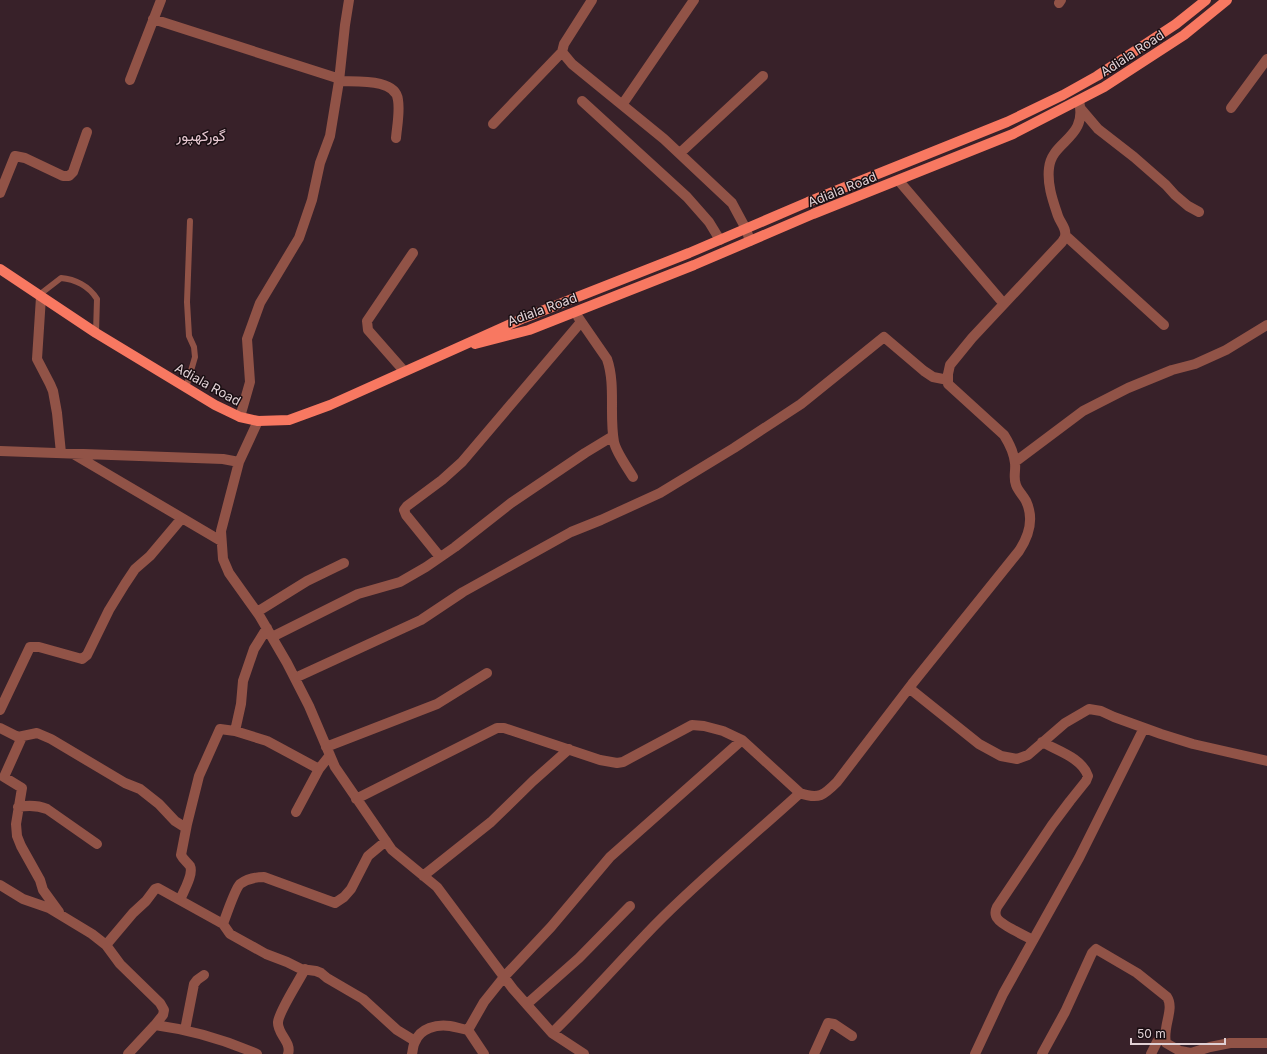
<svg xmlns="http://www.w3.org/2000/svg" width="1267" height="1054" viewBox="0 0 1267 1054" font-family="Inter,Vazirmatn,sans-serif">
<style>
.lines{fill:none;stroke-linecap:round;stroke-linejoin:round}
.lane{stroke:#915347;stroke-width:6}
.street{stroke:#915347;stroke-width:10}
.primary{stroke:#f87861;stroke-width:10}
.labels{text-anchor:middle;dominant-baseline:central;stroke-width:3;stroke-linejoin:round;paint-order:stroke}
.street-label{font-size:13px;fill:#e0d0d4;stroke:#190e12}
.quarter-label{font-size:15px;fill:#e7c8d1;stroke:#190e12}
</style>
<rect width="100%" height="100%" fill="#382129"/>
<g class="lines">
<path class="lane" d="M39 295 61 278C75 279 89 286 97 299L96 333
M186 388 195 357 194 347 189 336 187 302 190 221"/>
<path class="street" d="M592 0 564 44 562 52 572 64 664 139 732 203 746 229 750 241
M1059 3 1061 0
M153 19 340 79
M130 80 161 0
M339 81C356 82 396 78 398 100 400 112 397 126 396 138
M582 101 687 197 709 222 720 240
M622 105 694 0
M1231 108 1267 59
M1081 109 1098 129 1134 157 1166 185 1175 195 1188 206 1199 212
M493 124 562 52
M680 153 763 76
M899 181 1004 304
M0 193 15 156 25 158 63 176H69L73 172 87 132
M1066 236 1164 325
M41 297 37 359 50 384 53 391 57 413 61 453
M578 317 607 359C616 385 609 415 614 442 616 452 627 467 633 477
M404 371 368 330 367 321 413 253
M240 417 250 382 247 339 260 303 299 238 312 200 320 163 330 136 339 81 345 25 349 0
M258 421 239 462 221 531 223 559 229 573 259 615 287 663 309 706 335 767 392 850 437 887 513 989 552 1033 584 1054
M0 451 223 459 239 462
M75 455 221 541
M1015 462 1083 411 1128 388 1172 370 1195 364 1226 350 1267 325
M440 557 406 515 404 510 407 506 442 480 462 462 581 322
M257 612 307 581 344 563
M272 637 358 594 400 582 426 567 455 547 511 503 585 453 613 436
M295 678 421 620 463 592 571 532 601 520 660 493 734 448 801 404 884 337 924 371 933 377 948 380
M909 688 979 744 1001 756 1017 759 1028 755 1065 723 1089 709 1101 711 1114 717 1161 734 1193 744 1267 761
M0 710 30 647H39L82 659 87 655 109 610 125 584 135 569 150 556 182 518
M0 728 18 737 37 733 51 739 125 783 140 789 159 804 175 821 186 828
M235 731 241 704 243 681 254 649 267 628
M22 737 4 777 22 788 16 824 17 836 21 846 40 880 43 890 59 912
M326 747 437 704 487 673
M356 799 497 728H504L600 760 617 763 623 762 692 725 704 726 723 731 742 740 800 793C819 800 824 795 837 782L912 684 1019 551C1029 536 1034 518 1026 501 1023 495 1018 491 1016 485 1013 478 1016 470 1015 463 1014 453 1009 443 1004 435L948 384V374L950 365 972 338 1062 242C1063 240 1065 238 1065 236 1067 229 1060 222 1058 216 1053 201 1047 185 1049 168 1052 140 1088 139 1079 101
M18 807C29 805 37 805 47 809L97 844
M296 812 319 769 330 755
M423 876 491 822 533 781 569 749
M0 885 23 899 49 908 92 934 106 945 120 964 160 1003 164 1010 163 1015 155 1025
M180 900C183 892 194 874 190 866 187 862 183 859 181 855L187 824 199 776 220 729 235 731 267 741 319 769
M223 924C226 916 235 889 240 884 247 879 256 877 264 877L335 903 344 897 351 889 368 856 386 841
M1033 940C1026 936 998 924 996 916 995 913 996 909 997 907L1052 825 1070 801 1086 781 1088 776C1082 758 1058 751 1042 742
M106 945 133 913 146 901 155 889 158 888 223 924 230 934 266 954 287 962 301 969 316 971 321 973 327 978 363 999 397 1030 415 1041
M527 1004 579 958 630 906
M185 1030 194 984 197 980 204 975
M468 1030 484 1054
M552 1033C588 998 620 961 655 925 700 879 752 837 800 793
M128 1054 155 1025C192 1030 223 1039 257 1054
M288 1054C292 1042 277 1034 278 1022 279 1011 299 981 305 969
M412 1054C413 1050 413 1045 415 1042 420 1028 437 1024 450 1026 456 1027 462 1029 468 1030L484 1002 504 977 551 927 610 857 742 740
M814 1054 828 1023 834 1024 852 1036
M975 1054 1003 994 1079 858 1144 728
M1042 1054 1065 1012 1092 953 1096 949 1137 973 1167 997C1175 1009 1162 1027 1166 1043L1180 1051 1191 1053 1210 1047 1230 1043H1267
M1151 1054 1157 1042 1164 1035"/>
<path class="primary" d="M0 269 96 333 215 405 240 417 258 421 289 420 330 405 524 318 689 253 808 202 1007 122 1063 95 1097 76 1176 24 1206 0
M475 344 529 330 694 265 813 214 1013 134 1104 87 1184 35 1227 0"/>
</g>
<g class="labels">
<g class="street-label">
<text transform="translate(1132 53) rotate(-33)">Adiala Road</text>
<text transform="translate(842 189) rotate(-22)">Adiala Road</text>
<text transform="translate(542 309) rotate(-20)">Adiala Road</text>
<text transform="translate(208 384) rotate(29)">Adiala Road</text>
</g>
<g class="quarter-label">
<text x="201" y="135">گورکھپور</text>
</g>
</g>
<path d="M1131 1038v6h94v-6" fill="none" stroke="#e0d0d4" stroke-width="2"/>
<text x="1137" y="1038" font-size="12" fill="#e0d0d4" stroke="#190e12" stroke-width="3" paint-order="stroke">50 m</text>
</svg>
